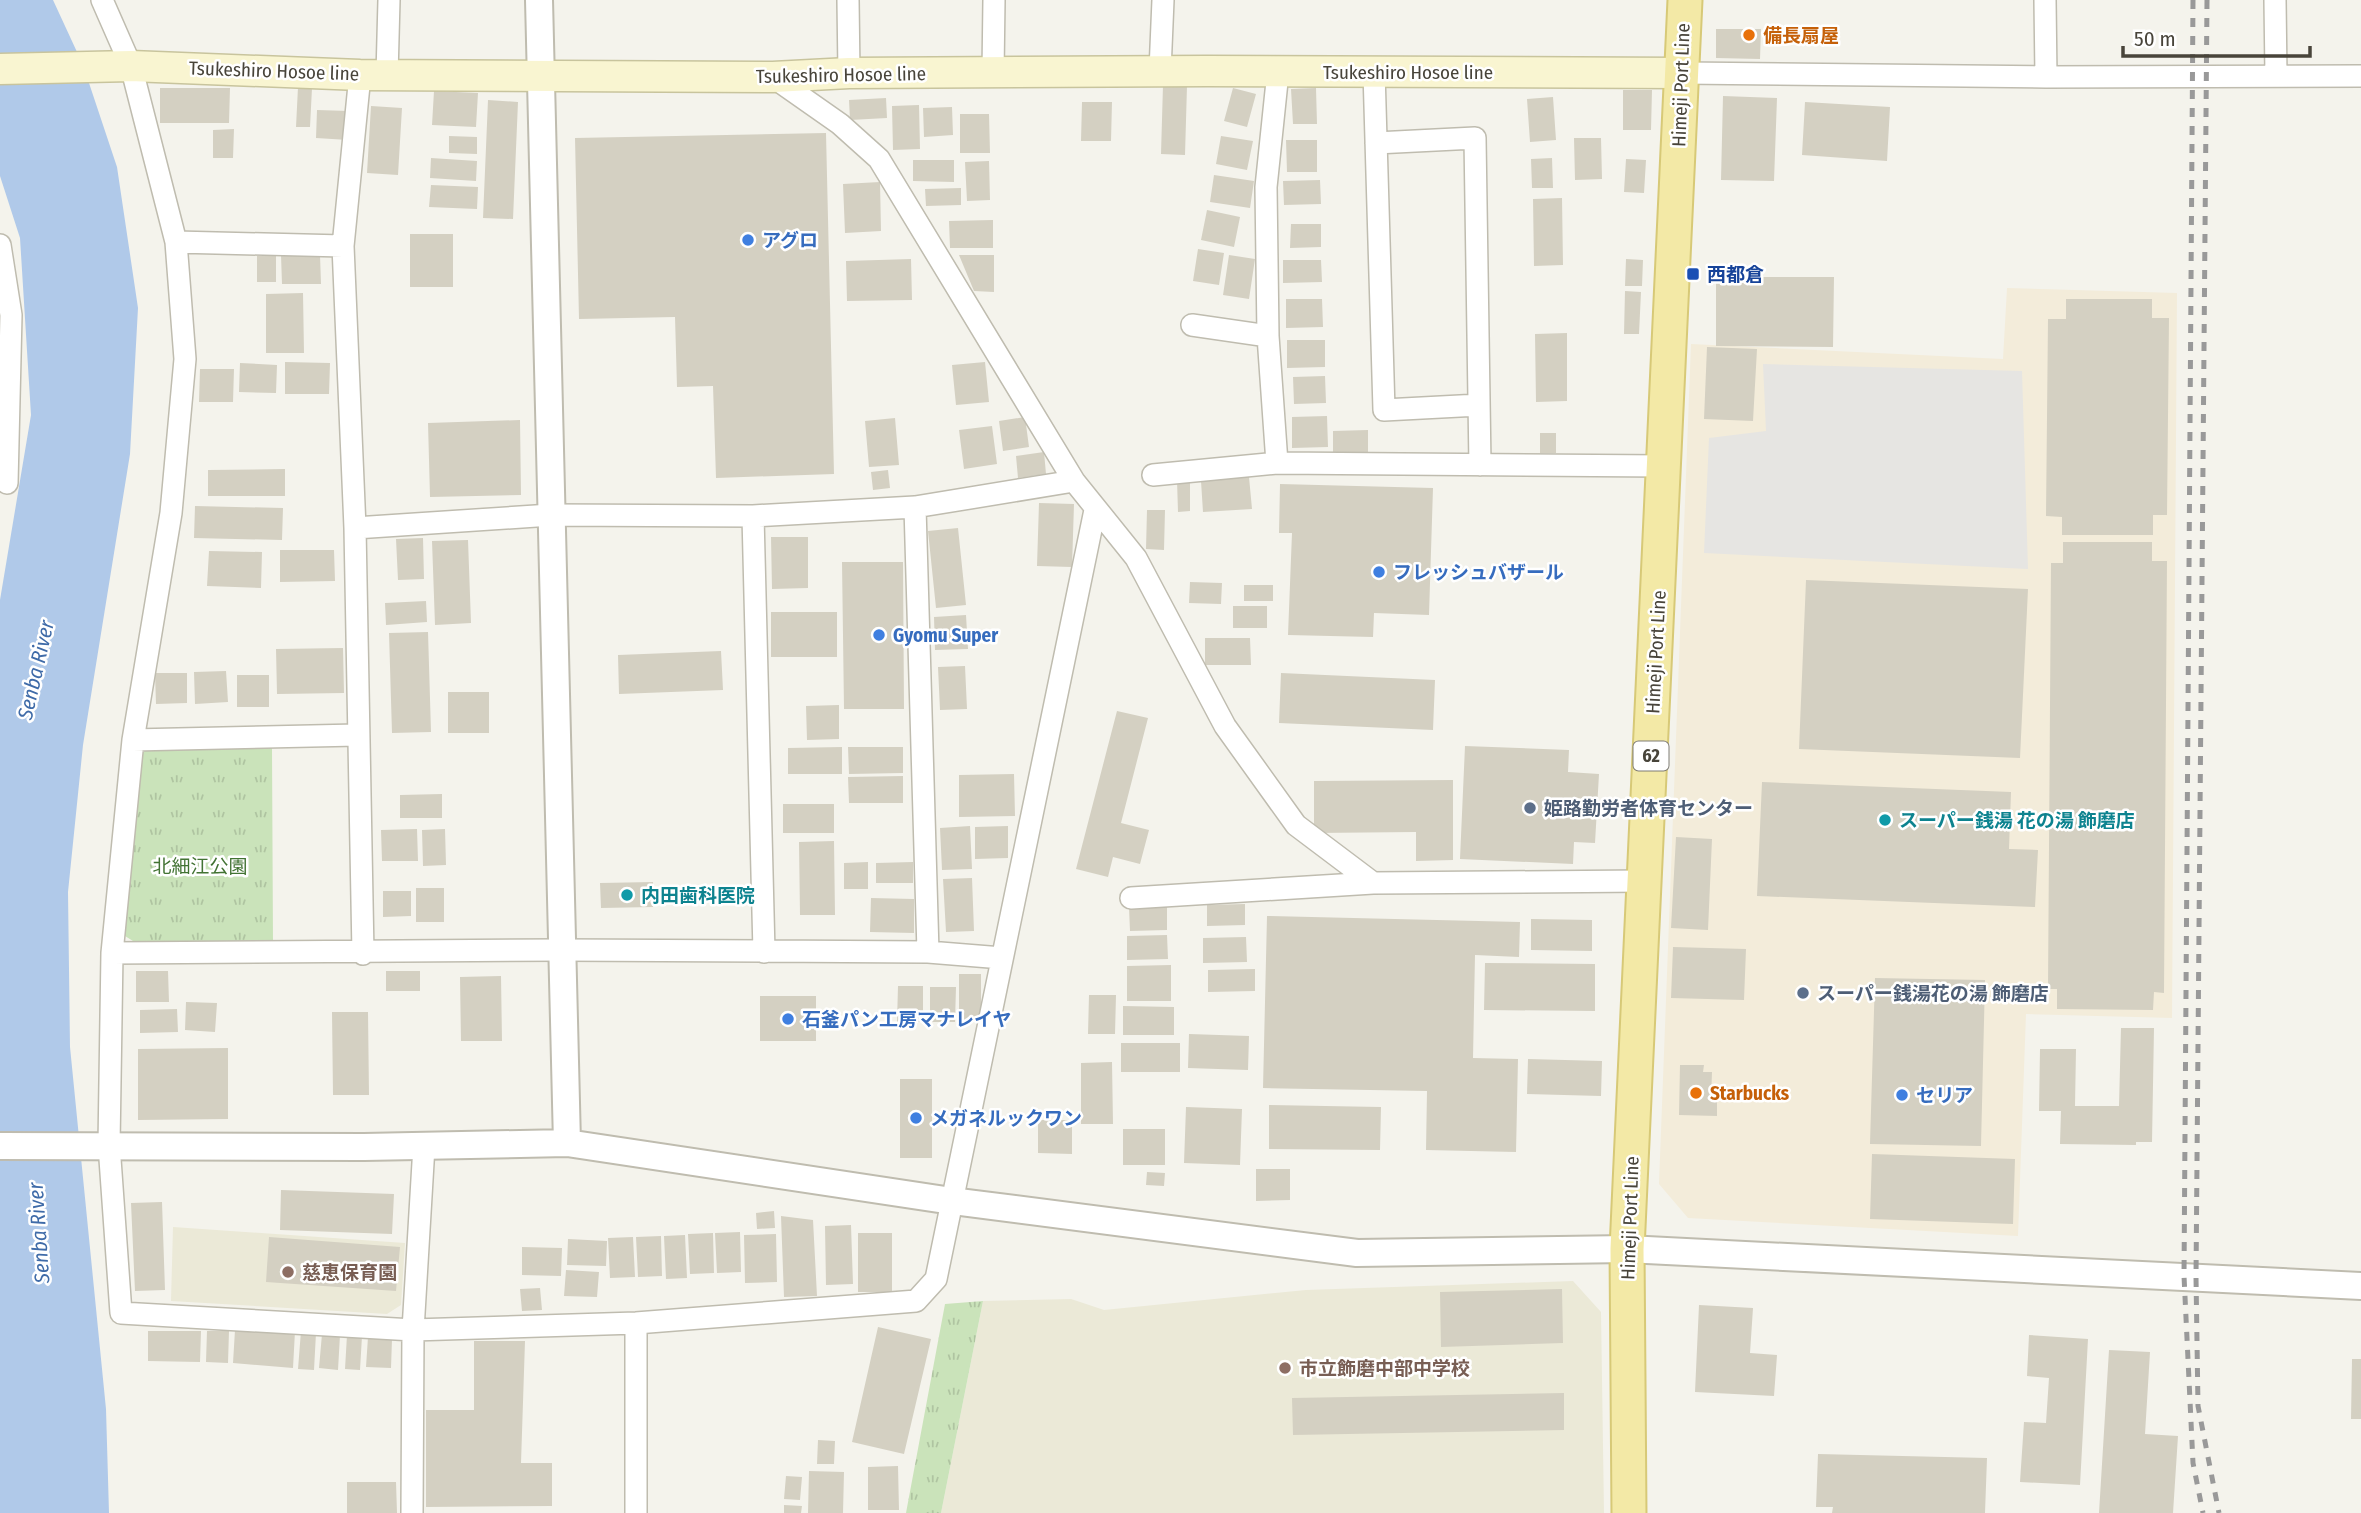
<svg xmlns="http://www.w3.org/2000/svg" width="2361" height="1513" viewBox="0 0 2361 1513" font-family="'Fira Sans Condensed','Noto Sans JP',sans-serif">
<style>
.commercial{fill:#f3ecda}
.education{fill:#ebe9d7}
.park{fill:url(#park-tufts)}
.parking{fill:#e6e5e2}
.water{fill:#b0c9e9}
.building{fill:#d4d0c2}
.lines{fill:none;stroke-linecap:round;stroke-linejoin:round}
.minor-casing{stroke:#bfbcaf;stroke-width:24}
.tertiary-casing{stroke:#bfbcaf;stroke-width:30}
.secondary-casing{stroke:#c8c49d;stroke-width:33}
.primary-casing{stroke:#d7c977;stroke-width:37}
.minor{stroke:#fff;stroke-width:21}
.tertiary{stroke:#fff;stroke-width:26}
.secondary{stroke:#f9f5d1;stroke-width:30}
.primary{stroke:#f3e9a6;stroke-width:33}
.rail{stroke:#999;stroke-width:5;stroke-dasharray:9 9;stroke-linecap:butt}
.food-dot{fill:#e8710a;stroke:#fff;stroke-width:2.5}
.shop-dot{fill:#3f7fe0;stroke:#fff;stroke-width:2.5}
.transit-dot{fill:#1a4fb4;stroke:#fff;stroke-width:2.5}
.service-dot{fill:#5c6f8a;stroke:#fff;stroke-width:2.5}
.culture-dot{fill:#0f9aa8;stroke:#fff;stroke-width:2.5}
.education-dot{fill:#8d6e63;stroke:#fff;stroke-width:2.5}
.labels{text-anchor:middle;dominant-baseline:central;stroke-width:5;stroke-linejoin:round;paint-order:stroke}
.shield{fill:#fff;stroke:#7f7c75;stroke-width:2}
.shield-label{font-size:18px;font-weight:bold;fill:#48443a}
.food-label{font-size:19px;font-weight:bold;fill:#c56008;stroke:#fff;text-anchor:start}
.street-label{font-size:19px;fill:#48443a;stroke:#fff}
.shop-label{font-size:19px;font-weight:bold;fill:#366cbe;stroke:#fff;text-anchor:start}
.transit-label{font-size:19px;font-weight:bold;fill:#164399;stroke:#fff;text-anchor:start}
.service-label{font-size:19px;font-weight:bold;fill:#4e5e75;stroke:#fff;text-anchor:start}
.culture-label{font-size:19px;font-weight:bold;fill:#0d838f;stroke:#fff;text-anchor:start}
.park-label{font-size:19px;fill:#427333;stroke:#fff}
.education-label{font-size:19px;font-weight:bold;fill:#785e54;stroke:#fff;text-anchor:start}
.water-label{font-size:21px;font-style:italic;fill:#3f6ba8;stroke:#fff}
</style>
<defs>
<pattern id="park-tufts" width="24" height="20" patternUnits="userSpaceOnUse" patternTransform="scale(1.75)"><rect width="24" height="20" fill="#cae3ba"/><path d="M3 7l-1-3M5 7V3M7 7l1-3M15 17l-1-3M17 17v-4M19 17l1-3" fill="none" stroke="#afc4a1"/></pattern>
</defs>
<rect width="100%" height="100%" fill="#f4f3ec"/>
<path class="commercial" d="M2007 288 2177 293 2172 1018 2026 1014 2018 1236 1688 1218 1659 1184 1691 344 2003 359Z"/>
<path class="education" d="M173 1227 405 1243 401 1305 387 1314 171 1301Z
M1573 1281 1601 1312 1604 1513H941L983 1301 1071 1299 1104 1310 1306 1290Z"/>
<path class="park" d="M272 747 273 943 133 941 125 936 121 922 139 756 146 750Z
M983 1301 941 1513H906L945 1304Z"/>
<path class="parking" d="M1763 364 2022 371 2028 569 1704 553 1709 438 1766 431Z"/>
<path class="water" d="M0 0H53L83 65 117 167 138 308 130 454 83 745 68 892 70 1047 106 1409 109 1513H0V600L31 415 20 238 0 176Z"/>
<path class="building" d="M1716 29H1761L1760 59 1716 58Z
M1163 85 1187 86 1185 155 1161 154Z
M298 87 312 88 310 127H296Z
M160 88H230L229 123H160Z
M1233 88 1256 94 1247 127 1224 121Z
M1316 88 1317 124H1293L1291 89Z
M1623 90H1652L1651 130H1623Z
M434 91 478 93 476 127 432 125Z
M1723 96 1777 98 1774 181 1721 180Z
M1553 97 1556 140 1530 142 1527 99Z
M886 98 887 118 850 120 849 100Z
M488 100 518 102 513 219 483 218Z
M1082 102H1112L1111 141H1081Z
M1805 102 1890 107 1887 161 1802 155Z
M919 105 920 149 893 150 892 106Z
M371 106 402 108 398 175 367 173Z
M952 107 953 135 924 137 923 108Z
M317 110 349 111 348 140 316 138Z
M960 114H989L990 153H960Z
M234 129 233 158H213V130Z
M826 133 834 474 716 478 713 386 677 387 675 317 579 319 575 138Z
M449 136 477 137V154L449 153Z
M1221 136 1253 141 1247 170 1216 164Z
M1574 138H1601L1602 179 1575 180Z
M1286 140H1317V172H1287Z
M431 158 477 161 476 181 430 178Z
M1552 158 1553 188H1532L1531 159Z
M1626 159 1646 160 1644 193 1624 192Z
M913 160H954V182L913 181Z
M989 161 990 200 967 201 965 162Z
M1214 175 1254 181 1250 208 1210 202Z
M1320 180 1321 204 1284 205 1283 181Z
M880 182 881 231 845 233 843 184Z
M431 185 478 187 477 209 429 207Z
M961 188V205L926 206 925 189Z
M1562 198 1563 265 1534 266 1533 199Z
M1207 210 1240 217 1234 247 1201 240Z
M993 220V248H950L949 221Z
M1291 224H1321V247L1290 248Z
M410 234H453V287H410Z
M1198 249 1224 253 1219 285 1193 281Z
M281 255H320L321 284H282Z
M959 255H994V292L974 291Z
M1229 255 1255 259 1249 299 1223 295Z
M257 256H276V282H257Z
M911 259 912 300 847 301 846 261Z
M1626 259 1643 260 1642 286H1625Z
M1283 260H1321L1322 282 1283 283Z
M1716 277H1834L1833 347 1716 346Z
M1625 291 1641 292 1639 334H1624Z
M303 293 304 353H266V294Z
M1286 299H1322L1323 327 1286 328Z
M2066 299H2152V318H2169L2167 515H2153V535H2062V517L2046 516 2048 319H2066Z
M1567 333V401L1536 402 1535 334Z
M1287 340H1325V367L1287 368Z
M1707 347 1757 349 1753 421 1704 419Z
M285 362 330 363 329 394H285Z
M985 362 989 402 956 405 952 365Z
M240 363 277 365 276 393 239 392Z
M200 369H234L233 402H199Z
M1325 376 1326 403 1294 404 1293 377Z
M1327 416 1328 447 1292 448V417Z
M1025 417 1029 447 1003 451 999 421Z
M895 418 899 465 869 467 865 421Z
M520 420 521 495 430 497 428 423Z
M992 426 997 464 964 469 959 430Z
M1368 430V456L1333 457V431Z
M1540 433H1556V453H1540Z
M1044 452 1046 474 1018 478 1016 456Z
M285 469V496H208V470Z
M888 470 890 488 873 490 871 472Z
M1249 477 1252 509 1203 512 1201 481Z
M1177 480H1190V511L1178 512Z
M1280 484 1433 488 1429 615 1374 613 1373 637 1288 635 1292 533H1279Z
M1039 503 1074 504 1072 567 1037 566Z
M195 506 283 508 282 540 194 538Z
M1147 510H1165L1164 550 1146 549Z
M958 528 966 605 936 608 928 531Z
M771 537H808V588L772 589Z
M423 538 424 579 398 580 396 539Z
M468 540 471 623 435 625 432 541Z
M2063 542H2152V561H2167L2164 993 2154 992 2153 1010 2057 1009V989H2048L2051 563H2063Z
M280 550H334L335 581 280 582Z
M209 551 262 552 261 588 207 586Z
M842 562H903L904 709H844Z
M1806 580 2028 589 2020 758 1799 749Z
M1190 582 1222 583 1221 604 1189 603Z
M1244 585H1273V601H1244Z
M426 601 427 622 386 625 385 603Z
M1233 606H1267V628H1233Z
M771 612H837V657H771Z
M966 615 968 649 935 650 934 617Z
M428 632 431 732 392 733 389 633Z
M1205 638H1250L1251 665H1205Z
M343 648 344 693 277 694 276 649Z
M721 651 723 690 619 694 618 655Z
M965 666 967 709 940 710 938 667Z
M226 671 228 702 195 704 194 672Z
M155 673H187V703L156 704Z
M1281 673 1435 680 1433 730 1279 723Z
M237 675H269V707H237Z
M448 692H489V733H448Z
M839 705V739L807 740 806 706Z
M1117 711 1148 718 1121 823 1149 830 1140 864 1113 857 1108 877 1076 869Z
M1465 746 1569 750 1568 772 1599 774 1595 843 1574 842 1573 864 1460 859Z
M842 747V774H788V748Z
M848 747H903V773L849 774Z
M1014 774 1015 816 959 817V775Z
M903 776V803H849L848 777Z
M1453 780V860L1416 861V832L1314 833V781Z
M1762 782 2011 792 2009 849 2038 850 2035 907 1757 896Z
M442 794V818H400V795Z
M783 804H834V833H783Z
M970 826 972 869 942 870 940 828Z
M1008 826V858L975 859V827Z
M417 829 418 861H382L381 830Z
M445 829 446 865 423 866 422 830Z
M1676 837 1712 839 1708 930 1671 928Z
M834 841 835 915H800L799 842Z
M868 862V889H844V863Z
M913 862V883H876V863Z
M972 878 974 931 946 932 943 879Z
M653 882V907L601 908 600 883Z
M416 888H444V922H416Z
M383 891H411V916L383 917Z
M871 898 914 899V933L870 932Z
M1245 904V925L1207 926V905Z
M1167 906V930L1130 931 1129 907Z
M1267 916 1520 922 1519 957 1475 955 1473 1058 1518 1059 1516 1152 1426 1150 1427 1091 1263 1088Z
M1531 919 1592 920V951L1531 950Z
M1167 935 1168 959 1127 960V936Z
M1246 937 1247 962 1203 963V938Z
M1673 947 1746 949 1744 1000 1671 998Z
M1485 963 1595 964V1011L1484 1010Z
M1171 965V1001H1127V966Z
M1255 969V991L1208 992V970Z
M136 971H168L169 1002H136Z
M386 971H420V991H386Z
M959 974H981V1021H959Z
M501 976 502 1041H461L460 977Z
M1875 978 1985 980 1981 1146 1870 1144Z
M898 986H923V1022H897Z
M930 987H956L955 1022H930Z
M1089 995H1116L1115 1034H1088Z
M760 996H816V1041H760Z
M186 1002 217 1003 215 1032 185 1030Z
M1123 1006 1174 1007V1035H1123Z
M177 1009 178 1032 140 1033V1010Z
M332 1012H368L369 1095H333Z
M2121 1028H2154L2152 1142H2136V1145L2060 1144 2061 1111H2039L2040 1049H2076L2075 1106H2119Z
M1189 1034 1249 1036 1248 1070 1188 1068Z
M1121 1043H1180V1072H1121Z
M228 1048V1119L138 1120V1049Z
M1528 1059 1602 1061 1601 1096 1527 1094Z
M1112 1062 1113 1124H1081V1063Z
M1680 1065H1704L1703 1072H1712L1711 1099H1717V1116L1679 1115Z
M900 1079H932V1158H900Z
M1269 1105 1381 1107 1380 1150 1269 1149Z
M1186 1107 1242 1109 1240 1165 1184 1163Z
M1038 1120H1072V1154L1038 1153Z
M1123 1129H1165V1165H1123Z
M1872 1154 2015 1159 2013 1224 1870 1219Z
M1256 1169H1290V1200L1256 1201Z
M1147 1172 1165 1173 1164 1186 1146 1185Z
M281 1190 394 1194 392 1234 280 1230Z
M162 1202 165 1290 135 1291 131 1203Z
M774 1211 775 1228 757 1229 756 1213Z
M781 1216 813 1220 817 1296 784 1297Z
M851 1225 853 1284 826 1285 825 1226Z
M740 1232 741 1272 717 1273 715 1233Z
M713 1233 714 1273 690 1274 688 1234Z
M858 1233H892V1292H858Z
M776 1234 777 1282 745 1283 744 1235Z
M685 1235 687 1278 666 1279 664 1236Z
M661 1236 662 1276 638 1277 636 1237Z
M269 1237 400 1247 396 1291 266 1282Z
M633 1237 635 1277 610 1278 608 1238Z
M568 1239 607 1241 606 1266 567 1265Z
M522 1247 562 1248 561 1276 522 1275Z
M566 1270 599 1272 597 1297 564 1296Z
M540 1288 542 1310 522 1311 520 1289Z
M1562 1289 1563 1343 1441 1347 1440 1292Z
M1699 1305 1753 1308 1750 1353 1777 1355 1774 1396 1695 1392Z
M878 1327 931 1339 904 1454 852 1442Z
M235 1330 295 1331 293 1368 233 1363Z
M148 1331H201L200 1362 148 1361Z
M207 1331H229L228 1363 206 1362Z
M301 1331 316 1333 314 1370 298 1369Z
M322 1334 340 1335 338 1370 319 1368Z
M347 1335 362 1336 360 1370 345 1369Z
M2029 1335 2088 1339 2080 1485 2020 1482 2024 1422 2046 1423 2049 1378 2027 1376Z
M368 1337 392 1339 391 1368 366 1367Z
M474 1341H525L521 1463H552V1506L426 1507V1410H474Z
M2109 1350 2150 1352 2145 1434 2178 1436 2173 1513H2099Z
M2352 1359H2361V1419H2351Z
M1564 1393V1430L1293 1435 1292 1398Z
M818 1440 835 1441 834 1464H817Z
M1818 1454 1987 1458 1985 1513H1832L1833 1507H1816Z
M898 1466 899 1510H868V1467Z
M809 1471 844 1472 843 1513H808Z
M786 1476 802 1477 800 1500 784 1499Z
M347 1482H396L397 1513H347Z
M784 1505 802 1506 801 1513H784Z"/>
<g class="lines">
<g class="minor-casing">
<path id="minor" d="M102 0 131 66 176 242 185 359 171 513 133 740 112 953 109 1145 121 1313 413 1330 636 1323 916 1301 936 1279 1095 510
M848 0 849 73
M2045 0 2046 77
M2275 0 2276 76
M1160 71 1163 0
M993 72 994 0
M1374 72 1384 410 1479 405
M1682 73 2046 77 2361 76
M387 75 389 0
M773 77 840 124 879 159 1074 481 1136 558 1225 726 1296 825 1373 883 1645 881
M1376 143 1475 138 1480 465
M176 242 343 246 355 528 363 954
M0 245 11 315 7 483
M343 246 360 75
M1192 325 1268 336
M1277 463 1268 336 1266 187 1278 72
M1153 475 1277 463 1665 466
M753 516 764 952
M355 528 551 515 753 516 915 507 1074 481
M133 740 357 735
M1131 898 1373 883
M928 952 1002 958
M112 953 561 950 928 952 915 507
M412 1513 413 1330 424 1146
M636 1513V1323"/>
</g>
<g class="tertiary-casing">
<path id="tertiary" d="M539 0 567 1143
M0 1146 364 1147 567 1143 952 1201 1357 1253 1627 1249 2361 1286"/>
</g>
<g class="secondary-casing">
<path id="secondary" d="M0 69 131 66 360 75 773 77 849 73 1207 71 1682 73"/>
</g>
<g class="primary-casing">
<path id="primary" d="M1629 1513 1627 1249 1685 0"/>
</g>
<use href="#minor" class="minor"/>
<use href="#tertiary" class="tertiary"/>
<use href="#secondary" class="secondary"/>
<use href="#primary" class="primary"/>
<path class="rail" d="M2193 0 2184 1276 2193 1463 2203 1513
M2207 0 2196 1277 2198 1406 2219 1513"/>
</g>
<g class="food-dot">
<circle cx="1749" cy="35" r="7"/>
<circle cx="1696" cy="1093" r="7"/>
</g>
<g class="shop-dot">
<circle cx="748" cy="240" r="7"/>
<circle cx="1379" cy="572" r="7"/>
<circle cx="879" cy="635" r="7"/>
<circle cx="788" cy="1019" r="7"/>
<circle cx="1902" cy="1095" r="7"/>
<circle cx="916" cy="1118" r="7"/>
</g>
<rect class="transit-dot" x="1686" y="267" width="14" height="14" rx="3.5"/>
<g class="service-dot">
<circle cx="1530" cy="808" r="7"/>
<circle cx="1803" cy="993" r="7"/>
</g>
<g class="culture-dot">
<circle cx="1885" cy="820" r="7"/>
<circle cx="627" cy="895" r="7"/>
</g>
<g class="education-dot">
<circle cx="288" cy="1272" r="7"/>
<circle cx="1285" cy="1368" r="7"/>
</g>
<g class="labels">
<rect class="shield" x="1633.5" y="741.5" width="35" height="29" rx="5"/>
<g class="shield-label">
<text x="1651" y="756">62</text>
</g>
<g class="food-label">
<text x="1763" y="35">備長扇屋</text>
<text x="1710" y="1093">Starbucks</text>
</g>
<g class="street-label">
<text transform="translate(274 71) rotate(2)">Tsukeshiro Hosoe line</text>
<text x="1408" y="72">Tsukeshiro Hosoe line</text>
<text transform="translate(841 75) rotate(-1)">Tsukeshiro Hosoe line</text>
<text transform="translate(1681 85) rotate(-88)">Himeji Port Line</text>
<text transform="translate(1656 652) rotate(-87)">Himeji Port Line</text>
<text transform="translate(1630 1218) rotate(-88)">Himeji Port Line</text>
</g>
<g class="shop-label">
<text x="762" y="240">アグロ</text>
<text x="1393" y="572">フレッシュバザール</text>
<text x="893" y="635">Gyomu Super</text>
<text x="802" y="1019">石釜パン工房マナレイヤ</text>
<text x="1916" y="1095">セリア</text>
<text x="930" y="1118">メガネルックワン</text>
</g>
<g class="transit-label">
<text x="1707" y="274">西都倉</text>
</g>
<g class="service-label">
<text x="1544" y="808">姫路勤労者体育センター</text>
<text x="1817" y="993">スーパー銭湯花の湯 飾磨店</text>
</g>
<g class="culture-label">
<text x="1899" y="820">スーパー銭湯 花の湯 飾磨店</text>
<text x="641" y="895">内田歯科医院</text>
</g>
<g class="park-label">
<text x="200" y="866">北細江公園</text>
</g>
<g class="education-label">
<text x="302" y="1272">慈恵保育園</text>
<text x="1299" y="1368">市立飾磨中部中学校</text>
</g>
<g class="water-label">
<text transform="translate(36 670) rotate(-77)">Senba River</text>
<text transform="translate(39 1233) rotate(-94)">Senba River</text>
</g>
</g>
<path d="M2123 46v10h187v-10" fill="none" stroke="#48443a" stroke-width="3.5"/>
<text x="2134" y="46" font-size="21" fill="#48443a" stroke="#ffffff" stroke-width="5" paint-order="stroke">50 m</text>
</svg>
